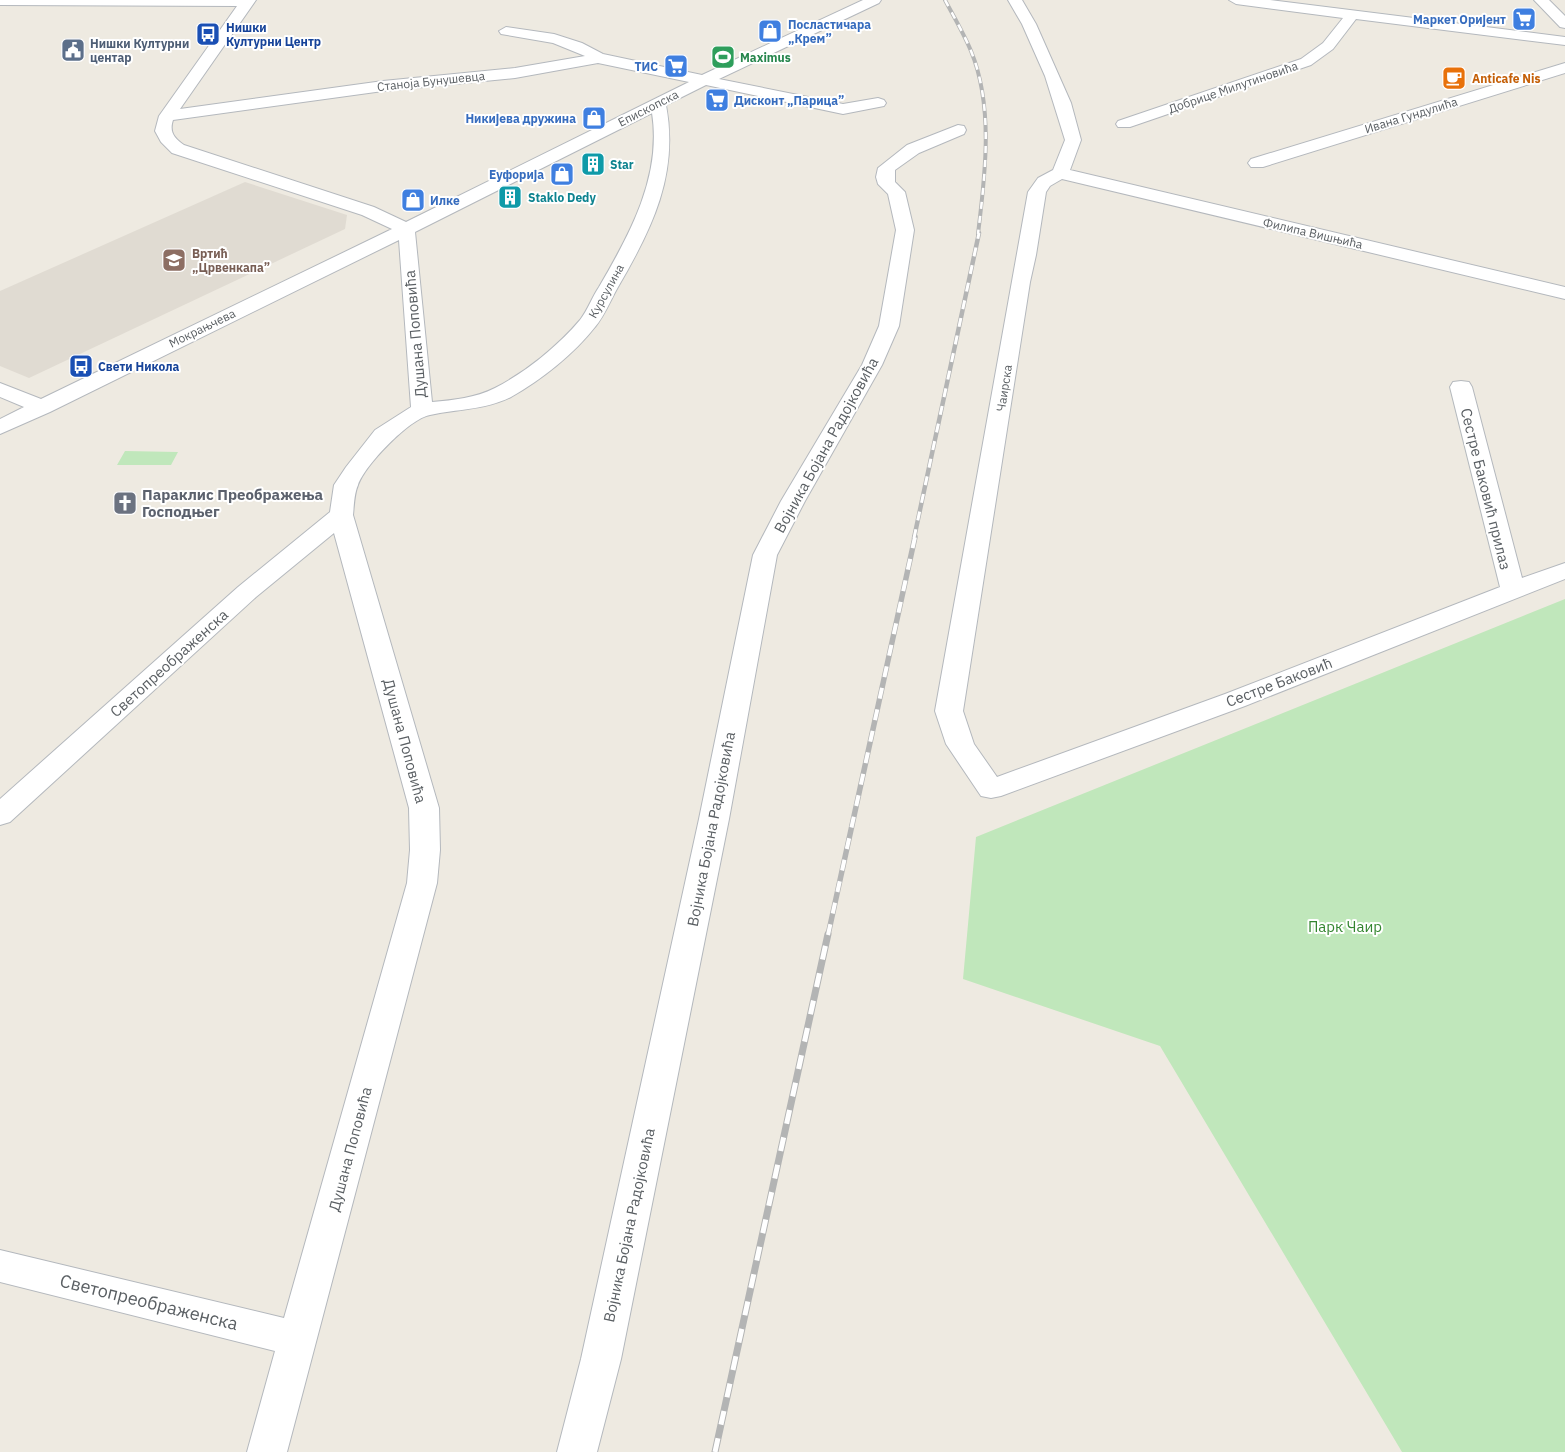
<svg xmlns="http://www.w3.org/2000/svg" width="1565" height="1452" viewBox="0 0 1565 1452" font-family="'IBM Plex Sans',sans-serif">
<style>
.education{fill:#e0dbd2}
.green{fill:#c0e7bb}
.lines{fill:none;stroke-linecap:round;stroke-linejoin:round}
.minor-casing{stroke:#b4b8bd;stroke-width:2}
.minor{fill:#fff;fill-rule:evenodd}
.rail-far3-casing{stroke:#b3b4b4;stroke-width:4}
.rail-far2-casing{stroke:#b3b4b4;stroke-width:4.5}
.rail-far1-casing{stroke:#b3b4b4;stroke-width:5.5}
.rail-casing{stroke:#b3b4b4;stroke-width:7}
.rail-far3{stroke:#fff;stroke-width:2.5;stroke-dasharray:7;stroke-linecap:butt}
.rail-far2{stroke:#fff;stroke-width:3;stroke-dasharray:9;stroke-linecap:butt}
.rail-far1{stroke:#fff;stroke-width:4;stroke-dasharray:11;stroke-linecap:butt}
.rail{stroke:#fff;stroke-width:5;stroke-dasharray:14;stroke-linecap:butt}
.labels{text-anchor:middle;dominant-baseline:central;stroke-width:4;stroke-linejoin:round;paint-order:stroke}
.far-shop-label{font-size:12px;font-weight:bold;fill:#366cbe;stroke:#fff;text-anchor:end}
.far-transit-label{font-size:12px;font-weight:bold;fill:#164399;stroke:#fff;text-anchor:start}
.far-service-label{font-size:12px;font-weight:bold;fill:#4e5e75;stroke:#fff;text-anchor:start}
.far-leisure-label{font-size:12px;font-weight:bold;fill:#27864d;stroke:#fff;text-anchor:start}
.far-food-label{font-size:12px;font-weight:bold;fill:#c56008;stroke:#fff;text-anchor:start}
.far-street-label{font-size:12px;fill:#5a5f63;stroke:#fff}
.far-culture-label{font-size:12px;font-weight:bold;fill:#0d838f;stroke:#fff;text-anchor:start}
.far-education-label{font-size:12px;font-weight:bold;fill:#785e54;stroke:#fff;text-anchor:start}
.street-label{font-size:15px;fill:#5a5f63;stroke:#fff}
.worship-label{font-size:15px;font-weight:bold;fill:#5b616d;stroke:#fff;text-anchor:start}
.park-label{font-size:15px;fill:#33852f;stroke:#fff}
.near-street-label{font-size:18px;fill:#5a5f63;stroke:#fff}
</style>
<rect width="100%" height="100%" fill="#eeeae1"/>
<path class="education" d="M245 182 347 215 345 229 29 378 0 366V291Z"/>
<path class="green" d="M125 451 178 452 171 465H117Z
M1565 599V1452H1402L1160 1046 963 979 976 837Z"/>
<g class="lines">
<g class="minor-casing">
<path id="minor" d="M0 0H256L180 109 383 81 515 68 585 56 553 43 501 34 499 31 506 27 554 34 582 43 603 54 702 75 863 0H881L879 3 719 79 843 104 878 98 884 100 886 103 884 106 843 114 706 85 666 105C679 174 652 229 618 287 610 301 605 315 595 327 574 354 541 380 511 397 485 410 457 409 430 415 409 419 365 465 358 485 354 494 354 506 353 515L439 808 440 850 437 883 287 1452H247L275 1351 0 1282V1250L284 1318 407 883 410 850 409 808 334 533 256 597 10 822 0 825V799L238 587 330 512 334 485 346 467 375 430 411 407 399 240 50 412 0 434V419L24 407 0 397V383L41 399 392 229 362 215 172 153 161 142 155 131 159 116 237 6 0 5ZM598 63 689 82 406 222 374 207 184 145C174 138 169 132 173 120L383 91 515 78ZM652 113C662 176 630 234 599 287 592 297 588 310 580 320 558 346 526 372 495 388 475 398 454 400 432 402L415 232Z
M1008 0H1022L1036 24 1071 103 1081 140 1070 170 1565 287V299L1062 179 1050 186 1046 192 1036 255 1030 282 963 711 974 744 997 777 1225 694 1500 587 1450 387 1453 382 1461 381 1469 382 1472 387 1522 578 1565 563V579L1245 706 1001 796 991 798 981 796 946 744 935 711 1028 192 1038 178 1053 170 1065 140 1045 76 1022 24Z
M1229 0H1270L1565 37V45L1356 19 1333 49 1311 65 1130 127H1118L1116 124 1118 121 1301 59 1323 43 1343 18 1236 4Z
M1534 0H1549L1565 16V28L1560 27Z
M1565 63V73L1263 167H1251L1248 163 1251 159Z
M958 125 964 126 966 130 964 134 919 153 895 170V182L905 192 914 230 899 326 882 365 805 501 777 555 729 819 621 1359 597 1452H557L581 1359 699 819 753 555 781 501 862 365 879 326 896 230 888 194 878 184 876 177 878 168 907 145Z"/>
</g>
<use href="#minor" class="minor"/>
<g class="rail-far3-casing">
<path id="rail-far3" d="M945 0C954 17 964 34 971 51 994 107 985 176 978 234"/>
</g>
<g class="rail-far2-casing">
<path id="rail-far2" d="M914 538 979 233"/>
</g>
<g class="rail-far1-casing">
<path id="rail-far1" d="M828 935 915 537"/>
</g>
<g class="rail-casing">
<path id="rail" d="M715 1452 828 934"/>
</g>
<use href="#rail-far3" class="rail-far3"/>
<use href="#rail-far2" class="rail-far2"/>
<use href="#rail-far1" class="rail-far1"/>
<use href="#rail" class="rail"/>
</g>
<defs>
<g id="supermarket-square" transform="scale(1.25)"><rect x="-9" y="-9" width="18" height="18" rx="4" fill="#3f7fe0" stroke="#fff"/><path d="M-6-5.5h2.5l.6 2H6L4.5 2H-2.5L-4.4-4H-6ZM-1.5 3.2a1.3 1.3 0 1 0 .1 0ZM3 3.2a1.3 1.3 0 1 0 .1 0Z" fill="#fff"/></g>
<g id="shop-square" transform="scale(1.25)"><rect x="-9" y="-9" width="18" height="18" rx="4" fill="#3f7fe0" stroke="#fff"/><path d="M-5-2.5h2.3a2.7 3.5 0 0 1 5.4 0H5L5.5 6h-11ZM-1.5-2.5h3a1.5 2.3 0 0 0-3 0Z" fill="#fff"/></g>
<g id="bus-square" transform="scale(1.25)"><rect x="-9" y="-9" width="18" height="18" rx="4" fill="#1a4fb4" stroke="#fff"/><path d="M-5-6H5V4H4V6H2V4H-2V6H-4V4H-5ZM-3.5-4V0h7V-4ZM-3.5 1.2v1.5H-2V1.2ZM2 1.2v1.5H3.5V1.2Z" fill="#fff"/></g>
<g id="civic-square" transform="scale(1.25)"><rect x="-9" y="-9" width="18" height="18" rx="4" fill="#5c6f8a" stroke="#fff"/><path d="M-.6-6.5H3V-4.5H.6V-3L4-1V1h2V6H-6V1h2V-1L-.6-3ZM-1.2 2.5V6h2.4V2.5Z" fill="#fff"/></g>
<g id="stadium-square" transform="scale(1.25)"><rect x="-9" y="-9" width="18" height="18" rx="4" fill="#2e9e5b" stroke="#fff"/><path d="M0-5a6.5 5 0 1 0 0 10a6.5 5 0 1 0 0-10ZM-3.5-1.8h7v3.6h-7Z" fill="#fff"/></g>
<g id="cafe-square" transform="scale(1.25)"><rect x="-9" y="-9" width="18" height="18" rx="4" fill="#e8710a" stroke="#fff"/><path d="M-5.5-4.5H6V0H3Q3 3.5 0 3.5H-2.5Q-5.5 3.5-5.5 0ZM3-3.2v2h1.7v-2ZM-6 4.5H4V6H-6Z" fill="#fff"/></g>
<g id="building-square" transform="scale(1.25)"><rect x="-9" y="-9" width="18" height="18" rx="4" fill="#0f9aa8" stroke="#fff"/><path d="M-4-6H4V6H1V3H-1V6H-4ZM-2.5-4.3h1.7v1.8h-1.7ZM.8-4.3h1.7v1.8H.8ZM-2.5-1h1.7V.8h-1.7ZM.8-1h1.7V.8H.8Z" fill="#fff"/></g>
<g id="school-square" transform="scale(1.25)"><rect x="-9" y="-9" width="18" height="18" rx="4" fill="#8d6e63" stroke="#fff"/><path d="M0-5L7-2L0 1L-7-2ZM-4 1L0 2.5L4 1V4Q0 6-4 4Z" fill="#fff"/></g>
<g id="church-square" transform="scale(1.25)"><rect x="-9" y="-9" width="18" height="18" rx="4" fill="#6b7280" stroke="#fff"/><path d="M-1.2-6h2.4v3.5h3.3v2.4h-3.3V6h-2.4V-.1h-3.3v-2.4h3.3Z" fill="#fff"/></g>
</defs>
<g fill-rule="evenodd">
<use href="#supermarket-square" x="1524" y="19"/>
<use href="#shop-square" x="770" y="31"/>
<use href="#bus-square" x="208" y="34"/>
<use href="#civic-square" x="73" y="50"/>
<use href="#stadium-square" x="723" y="57"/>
<use href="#supermarket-square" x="676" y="66"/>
<use href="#cafe-square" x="1454" y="78"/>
<use href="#supermarket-square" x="717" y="100"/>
<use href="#shop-square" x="594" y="118"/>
<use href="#building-square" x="593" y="164"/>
<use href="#shop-square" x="562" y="174"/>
<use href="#building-square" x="510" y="197"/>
<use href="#shop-square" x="413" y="200"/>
<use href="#school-square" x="174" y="260"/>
<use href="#bus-square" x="81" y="366"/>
<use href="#church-square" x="125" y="503"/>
</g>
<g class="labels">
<g class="far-shop-label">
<text x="1506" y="19">Маркет Оријент</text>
<text x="788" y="24" text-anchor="start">Посластичара<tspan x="788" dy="14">„Крем”</tspan></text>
<text x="658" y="66">ТИС</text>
<text x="734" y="100" text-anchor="start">Дисконт „Парица”</text>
<text x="576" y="118">Никијева дружина</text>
<text x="544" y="174">Еуфорија</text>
<text x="430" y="200" text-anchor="start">Илке</text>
</g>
<g class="far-transit-label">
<text x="226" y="27">Нишки<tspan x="226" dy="14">Културни Центр</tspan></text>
<text x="98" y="366">Свети Никола</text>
</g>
<g class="far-service-label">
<text x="90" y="43">Нишки Културни<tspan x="90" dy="14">центар</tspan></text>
</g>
<g class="far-leisure-label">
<text x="740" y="57">Maximus</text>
</g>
<g class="far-food-label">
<text x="1472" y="78">Anticafe Nis</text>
</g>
<g class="far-street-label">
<text transform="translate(431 81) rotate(-6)">Станоја Бунушевца</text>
<text transform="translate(1233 87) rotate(-19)">Добрице Милутиновића</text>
<text transform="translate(648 108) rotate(-27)">Епископска</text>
<text transform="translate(1411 115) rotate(-17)">Ивана Гундулића</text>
<text transform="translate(1313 233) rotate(13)">Филипа Вишњића</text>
<text transform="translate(606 291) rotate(-61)">Курсулина</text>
<text transform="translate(202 328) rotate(-26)">Мокрањчева</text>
<text transform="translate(1004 388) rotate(-81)">Чаирска</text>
</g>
<g class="far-culture-label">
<text x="610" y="164">Star</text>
<text x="528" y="197">Staklo Dedy</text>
</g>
<g class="far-education-label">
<text x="192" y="253">Вртић<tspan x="192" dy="14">„Црвенкапа”</tspan></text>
</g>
<g class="street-label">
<text transform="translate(415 334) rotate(-95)">Душана Поповића</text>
<text transform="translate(826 445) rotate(-61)">Војника Бојана Радојковића</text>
<text transform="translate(1486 489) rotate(76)">Сестре Баковић прилаз</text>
<text transform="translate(169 663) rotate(-42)">Светопреображенска</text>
<text transform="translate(1279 682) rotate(-21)">Сестре Баковић</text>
<text transform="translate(405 741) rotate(75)">Душана Поповића</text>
<text transform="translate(711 829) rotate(-79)">Војника Бојана Радојковића</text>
<text transform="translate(350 1149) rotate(-75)">Душана Поповића</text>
<text transform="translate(629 1225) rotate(-78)">Војника Бојана Радојковића</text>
</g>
<g class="worship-label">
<text x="142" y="494">Параклис Преображења<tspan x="142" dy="17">Господњег</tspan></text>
</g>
<g class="park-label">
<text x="1345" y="926">Парк Чаир</text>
</g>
<g class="near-street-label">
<text transform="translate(149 1302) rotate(14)">Светопреображенска</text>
</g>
</g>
</svg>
